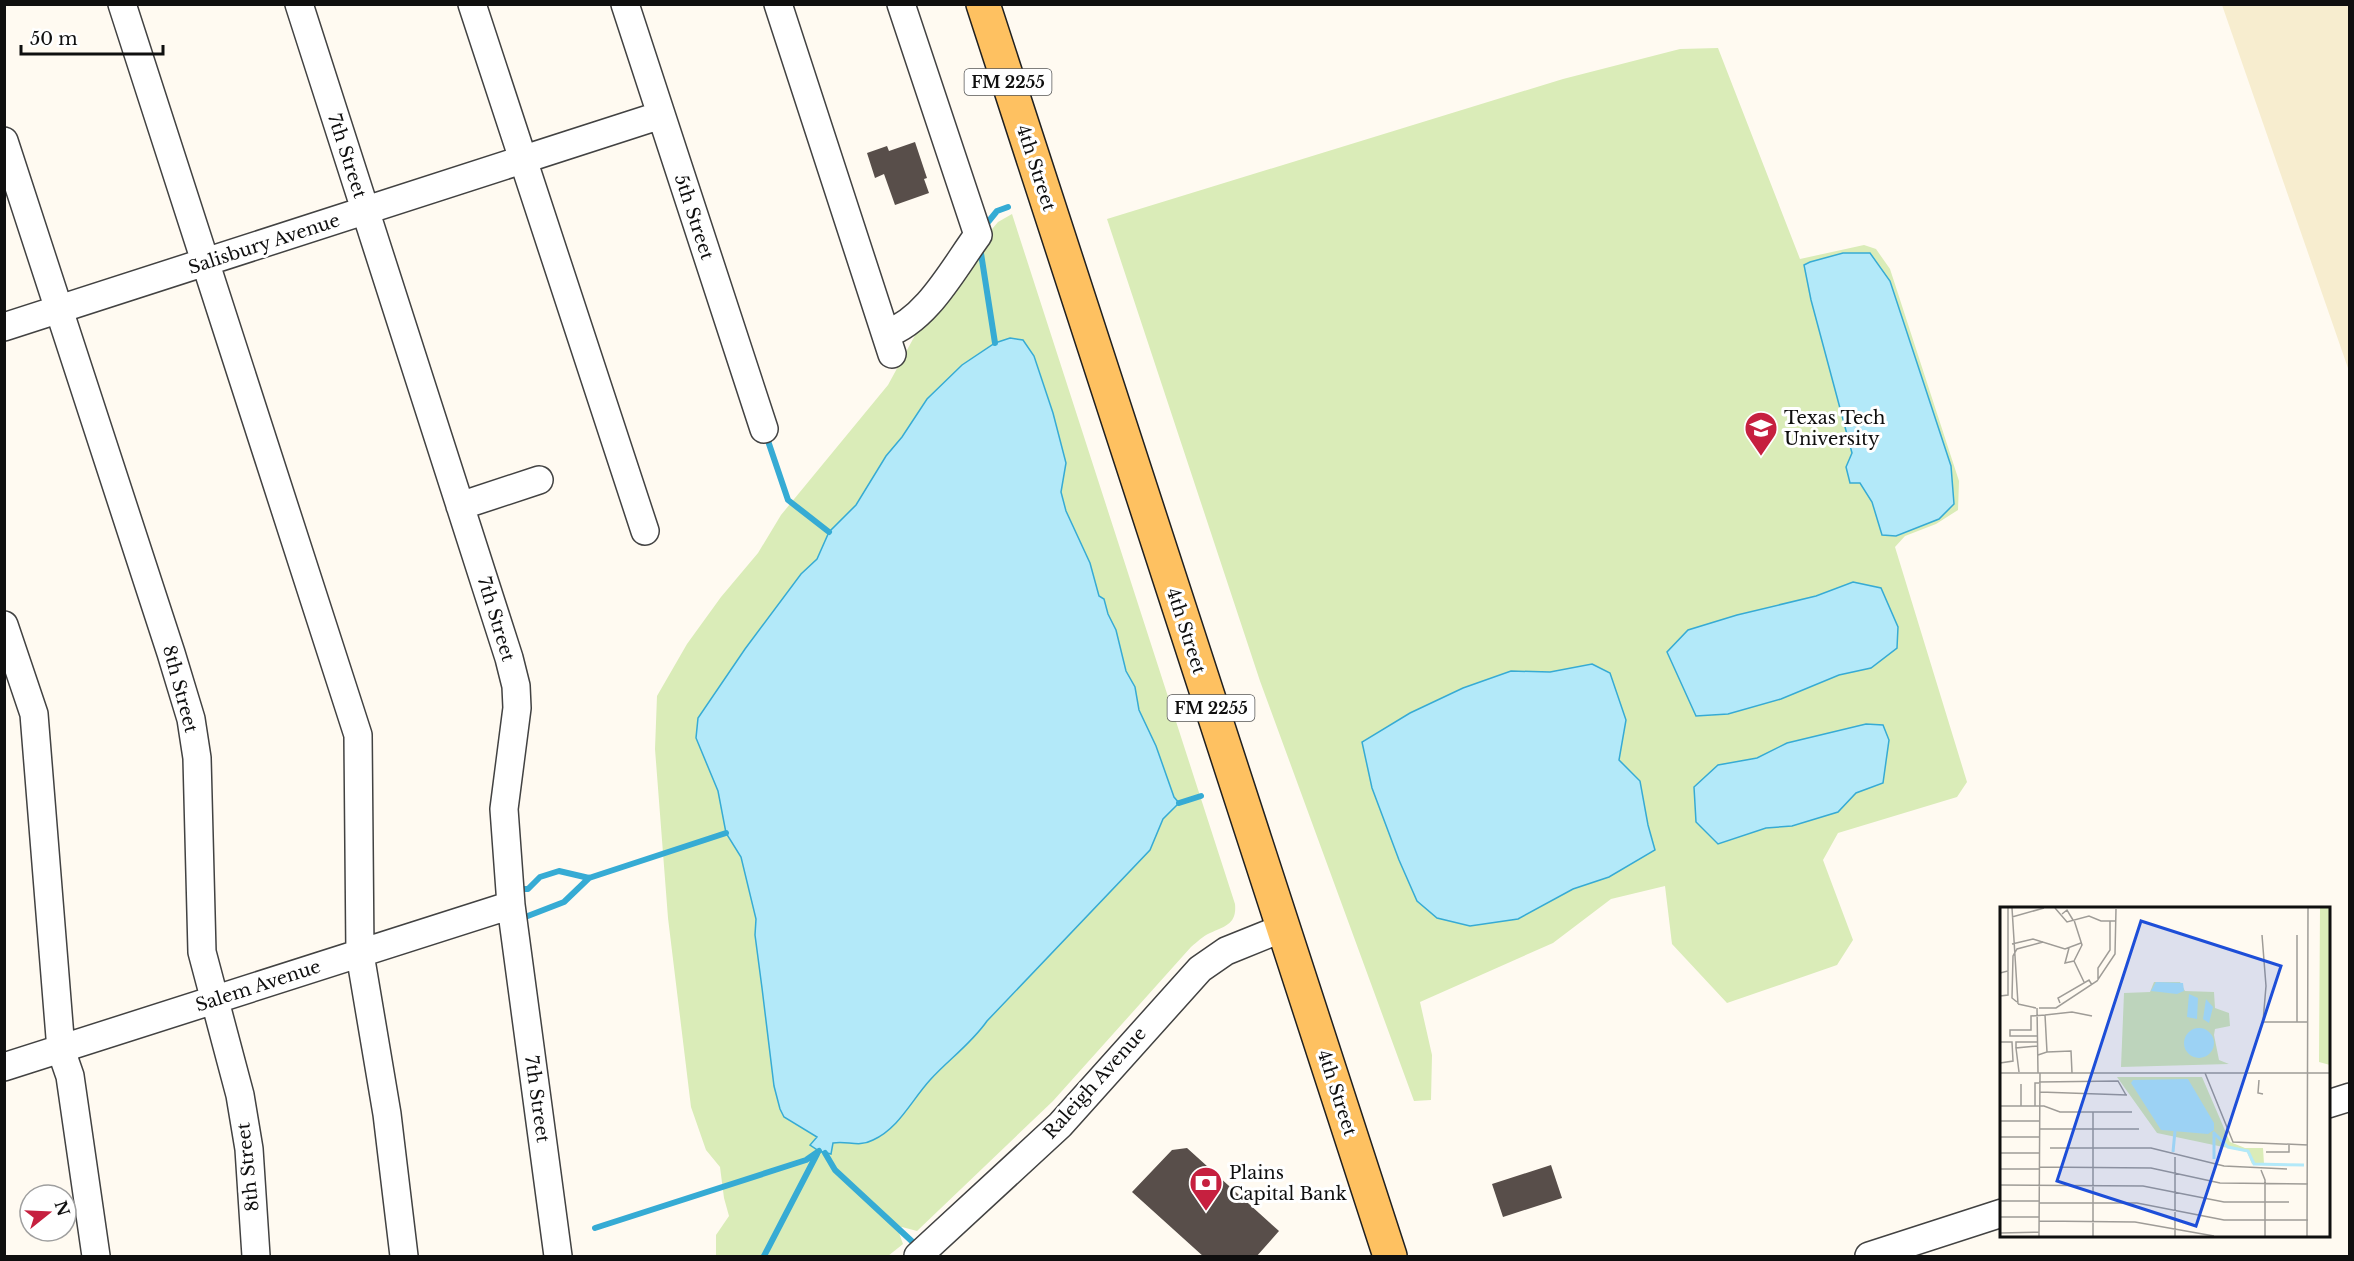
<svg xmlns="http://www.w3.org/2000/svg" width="2354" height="1261" viewBox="0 0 2354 1261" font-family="'Libre Baskerville',serif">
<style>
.farmland{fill:#f7edcf}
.green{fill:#daecb8}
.water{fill:#b3e9f9;stroke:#36abd4;stroke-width:1.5}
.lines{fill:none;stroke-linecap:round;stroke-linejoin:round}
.stream{stroke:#36abd4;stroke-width:6}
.building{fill:#584e4a}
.minor-casing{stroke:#424242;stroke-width:30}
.major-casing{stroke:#202020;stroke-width:36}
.minor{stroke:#fff;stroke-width:27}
.major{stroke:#fec161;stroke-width:33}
.labels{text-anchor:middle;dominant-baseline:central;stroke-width:6;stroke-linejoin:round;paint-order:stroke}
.shield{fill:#fff;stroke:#575757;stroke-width:1.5}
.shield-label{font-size:16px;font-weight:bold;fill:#0f0f0f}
.street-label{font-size:18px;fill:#0f0f0f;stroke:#fff}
.poi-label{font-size:18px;fill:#0f0f0f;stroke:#fff;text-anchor:start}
.inset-river{fill:none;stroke:#b3e9f9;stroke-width:3}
.inset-road{fill:none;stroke:#9f9c97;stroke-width:1.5}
.view{fill:#1d4ed8;fill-opacity:0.15;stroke:#1d4ed8;stroke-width:3}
.inset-edge{fill:none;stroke:#0f0f0f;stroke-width:3}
</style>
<rect width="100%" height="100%" fill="#fffaf1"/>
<path class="farmland" d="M2222 5H2349V371Z"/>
<path class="green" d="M1718 48 1800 259 1864 245 1876 249 1890 269 1959 481 1958 510 1936 524 1905 536 1895 547 1967 782 1957 797 1838 833 1823 860 1853 940 1837 965 1727 1003 1672 944 1665 886 1611 899 1553 943 1420 1002 1432 1055 1431 1100 1414 1101 1260 681 1107 219 1563 79 1680 49Z
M1012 214 1235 904C1237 924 1225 926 1210 933 1203 936 1197 942 1191 947L1053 1101 917 1231 902 1227 898 1230 903 1244 888 1256H716V1235L729 1216 724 1198 720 1167 706 1150 691 1107 668 918 655 749 657 696 687 644 721 597 758 553 781 515 888 385 925 317 960 267 998 222Z"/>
<path class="water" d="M1843 253H1870L1890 281 1951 466 1954 504 1939 519 1896 536 1882 535 1872 502 1860 483H1850L1846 467 1852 453 1811 300 1804 265 1810 262Z
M1010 338 1023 340 1034 356 1053 413 1066 463 1061 492 1066 511 1090 563 1099 596 1104 599 1108 614 1116 630 1126 671 1135 687 1139 710 1156 746 1174 797 1179 803 1163 819 1150 850 987 1021C971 1044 948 1060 930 1080 911 1101 899 1128 873 1140 858 1148 847 1140 833 1143L831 1154 819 1151 810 1145 817 1137 784 1117 780 1109 774 1086 762 988 755 935 756 919 741 857 726 833 718 791 696 738 698 718 745 649 801 574 817 559 829 532 856 505 886 456 902 437 927 399 962 365 995 343Z
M1853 582 1881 588 1898 627 1897 648 1871 668 1839 675 1781 699 1728 714 1696 716 1667 652 1688 630 1737 615 1816 596Z
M1592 664 1610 673 1626 720 1619 760 1640 781 1648 825 1655 850 1609 877 1573 889 1518 919 1470 926 1437 918 1417 901 1399 860 1372 788 1362 742 1410 713 1463 688 1511 671 1550 672Z
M1866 724 1883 725 1889 740 1883 783 1856 793 1838 812 1792 826 1766 828 1718 844 1696 822 1694 787 1718 765 1757 758 1787 743Z"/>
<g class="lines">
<path class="stream" d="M984 227 997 211 1008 207
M980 247 995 343
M766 435 788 500 829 532
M1179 803 1201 796
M517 889H528L540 877 559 871 589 878 726 833
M520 919 564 902 589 878
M825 1153 835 1170 917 1246
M595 1228 806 1160 819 1151
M764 1256 817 1154"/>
</g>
<path class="building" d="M915 142 927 178 924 179 929 193 895 205 884 174 875 178 867 153 887 146 889 151Z
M1187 1148 1279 1231 1256 1257H1204L1132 1192 1172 1150Z
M1551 1165 1562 1198 1503 1217 1492 1184Z"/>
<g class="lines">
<g class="minor-casing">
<path id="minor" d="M122 4 358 735 360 954 387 1114 404 1256
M299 4 509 658 516 686 517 708 504 809 511 905 558 1256
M472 4 645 531
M625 4 764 429
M778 4 892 354
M4 141 171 653 191 719 197 758 202 952 240 1095 249 1149 256 1256
M4 327 661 115
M886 334C927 320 953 269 978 235L901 4
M460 506 539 480
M4 625 34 714 61 1050 70 1076 96 1256
M4 1067 511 905
M2328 1104 2350 1097
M918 1256 1060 1125 1200 969 1226 951 1283 928
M1869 1256 2002 1213"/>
</g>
<g class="major-casing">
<path id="major" d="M983 4 1390 1256"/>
</g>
<use href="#minor" class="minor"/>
<use href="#major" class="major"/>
</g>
<defs>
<g id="university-pin" transform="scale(1.725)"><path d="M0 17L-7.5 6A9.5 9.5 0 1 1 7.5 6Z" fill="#c6203f" stroke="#fff"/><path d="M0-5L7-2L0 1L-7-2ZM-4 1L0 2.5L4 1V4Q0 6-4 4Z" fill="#fff"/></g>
<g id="bank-pin" transform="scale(1.725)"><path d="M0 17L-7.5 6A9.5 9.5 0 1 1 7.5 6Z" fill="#c6203f" stroke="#fff"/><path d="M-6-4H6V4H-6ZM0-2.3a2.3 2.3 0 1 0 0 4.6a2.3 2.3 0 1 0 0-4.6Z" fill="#fff"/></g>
</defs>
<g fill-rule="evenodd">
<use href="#university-pin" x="1761" y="428"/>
<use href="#bank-pin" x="1206" y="1183"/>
</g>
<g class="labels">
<g class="shield">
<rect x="964.5" y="69" width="87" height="26" rx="4.5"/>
<rect x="1167.5" y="695" width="87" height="26" rx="4.5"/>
</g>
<g class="shield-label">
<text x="1008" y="82">FM 2255</text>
<text x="1211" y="708">FM 2255</text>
</g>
<g class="street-label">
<text transform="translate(347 156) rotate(72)">7th Street</text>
<text transform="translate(1036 168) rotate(72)">4th Street</text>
<text transform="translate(694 217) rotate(72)">5th Street</text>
<text transform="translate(264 244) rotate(-18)">Salisbury Avenue</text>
<text transform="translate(496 619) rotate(73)">7th Street</text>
<text transform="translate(1186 631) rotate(72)">4th Street</text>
<text transform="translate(180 689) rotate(75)">8th Street</text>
<text transform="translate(258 986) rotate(-18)">Salem Avenue</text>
<text transform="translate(1095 1083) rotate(-48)">Raleigh Avenue</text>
<text transform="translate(1337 1093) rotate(72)">4th Street</text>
<text transform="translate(537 1099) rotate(82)">7th Street</text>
<text transform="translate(248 1167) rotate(-96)">8th Street</text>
</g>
<g class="poi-label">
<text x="1784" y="418">Texas Tech<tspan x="1784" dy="21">University</tspan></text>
<text x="1229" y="1173">Plains<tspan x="1229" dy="21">Capital Bank</tspan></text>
</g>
</g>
<g transform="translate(2000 907)">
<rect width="330" height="330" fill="#fffaf1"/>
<path d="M320 1H330V158L319 155ZM154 75H180L185 84 214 85 215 101 229 106 230 119 215 122 214 128 219 153 229 157 121 160 124 86 150 85ZM117 170H202L230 235 245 241H263L264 257H252L247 245 157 226Z" fill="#daecb8"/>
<path d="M156 75 183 76 184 84 177 87 151 84ZM189 87 198 91 197 112 187 110ZM206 92 213 100 209 116 203 112ZM184 136a15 15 0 1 1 30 0a15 15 0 1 1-30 0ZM188 172 214 216V223L208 227 161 223 131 176 133 173Z" fill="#b3e9f9"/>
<path class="inset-river" d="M213 225 228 240 248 244 254 257 304 258M173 245 175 224M214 252V226"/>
<path class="inset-road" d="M12 1 18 97M55 1 67 15 89 9 101 14H116M62 7 67 3 73 13M12 10 44 1M74 13 82 38 74 54 84 75M262 28 266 79 263 115H308M297 28V115M12 37 33 32 65 42 81 36M69 41 65 56 74 54M0 66 8 64V1M98 73V61L110 43V14M0 89 8 88V64M17 95 12 91 13 49 17 42 43 35M60 96 58 91 89 73 92 78M18 97 36 101M37 101 38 166M39 101H56L97 74 115 47 116 2M45 108 72 105 92 109M38 129H10V123H31V109L45 108 47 145 38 148M0 135H12L13 154 0 156M16 141V135H38M47 145 71 144 72 166M19 165 16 141 38 139M0 166H330M205 166 233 235 308 238M259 173 258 186 263 187M39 175 118 174 126 188M21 177V199M40 185 127 188M0 199H44L60 205H132M35 199V176H39M0 214H40M40 222H139M0 230H39M50 241H151L224 259 287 262M266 245H289V238M0 246H39M39 260 151 261 220 276 308 277M0 262H39M261 263 265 273V329M0 278 143 279 224 295H289M0 294H39M39 296H137L224 313H308M0 310H39M39 314 135 315 214 329M0 326 39 325M39 329 40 166M93 329V205M175 329V250M307 329 308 1"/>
<path class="view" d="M141 14 281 59 196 319 57 274Z"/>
<rect width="330" height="330" class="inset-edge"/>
</g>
<rect width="2354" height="1261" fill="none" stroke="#0f0f0f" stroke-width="12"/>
<g transform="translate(48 1213) rotate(72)"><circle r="28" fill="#ffffff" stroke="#9f9f9f" stroke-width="1.5"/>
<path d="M0-4.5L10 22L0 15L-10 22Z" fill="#c6203f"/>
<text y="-9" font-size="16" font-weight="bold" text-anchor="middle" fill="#0f0f0f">N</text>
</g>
<path d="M21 45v9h142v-9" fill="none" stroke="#0f0f0f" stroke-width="3"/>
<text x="30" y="45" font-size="18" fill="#0f0f0f" stroke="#ffffff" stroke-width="4.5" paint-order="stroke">50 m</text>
</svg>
